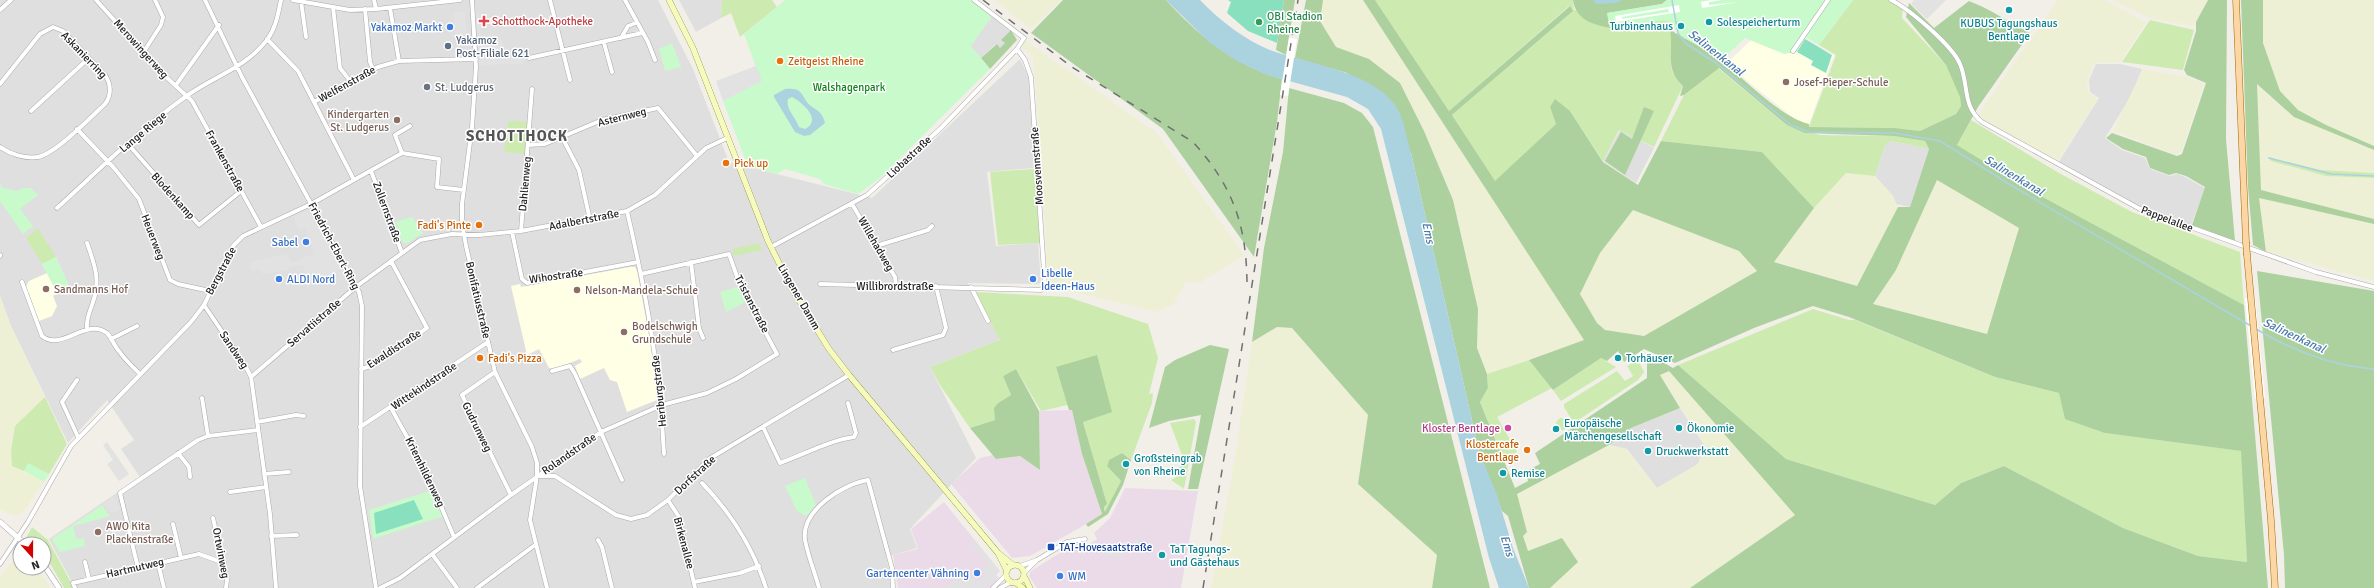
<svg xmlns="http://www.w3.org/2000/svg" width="2374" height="588" viewBox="0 0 2374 588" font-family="Signika,sans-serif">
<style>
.residential{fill:#e0dfdf}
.industrial{fill:#ebdbe8}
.education{fill:#ffffe5}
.farmland{fill:#eef0d5}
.grass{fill:#cdebb0}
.forest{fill:#add19e;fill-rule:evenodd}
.park{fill:#c8facc}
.pitch{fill:#88e0be}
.parking{fill:#e2e2e2}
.water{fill:#aad3df;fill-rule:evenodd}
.pier{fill:#fff;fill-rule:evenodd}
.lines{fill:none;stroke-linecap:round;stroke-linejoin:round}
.stream{stroke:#aad3df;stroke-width:1.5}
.minor-casing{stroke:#a9a9a9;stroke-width:5}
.tertiary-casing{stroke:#a9a9a9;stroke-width:6}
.secondary-casing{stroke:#707d05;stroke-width:6}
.primary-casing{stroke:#a06b00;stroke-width:7}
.minor{stroke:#fff;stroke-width:4}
.tertiary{stroke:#fff;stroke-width:5}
.secondary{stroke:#f7fabf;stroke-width:5.5}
.primary{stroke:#fcd6a4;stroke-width:6}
.rail{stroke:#707070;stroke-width:1.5;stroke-dasharray:8 8;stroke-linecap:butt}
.primary-bridge-casing{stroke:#a06b00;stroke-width:7;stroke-linecap:butt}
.primary-bridge{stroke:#fcd6a4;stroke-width:6}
.culture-dot{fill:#0f9aa8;stroke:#fff;stroke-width:1.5}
.health-dot{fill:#e0444e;stroke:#fff;stroke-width:1.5}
.leisure-dot{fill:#2e9e5b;stroke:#fff;stroke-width:1.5}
.shop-dot{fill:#3f7fe0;stroke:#fff;stroke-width:1.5}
.service-dot{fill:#5c6f8a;stroke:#fff;stroke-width:1.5}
.food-dot{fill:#e8710a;stroke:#fff;stroke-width:1.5}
.education-dot{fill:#8d6e63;stroke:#fff;stroke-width:1.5}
.worship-dot{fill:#6b7280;stroke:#fff;stroke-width:1.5}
.hotel-dot{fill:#d1479c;stroke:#fff;stroke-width:1.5}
.transit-dot{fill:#1a4fb4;stroke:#fff;stroke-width:1.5}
.labels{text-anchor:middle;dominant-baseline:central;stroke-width:3;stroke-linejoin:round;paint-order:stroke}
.leisure-label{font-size:11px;fill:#27864d;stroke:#fff;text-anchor:start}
.health-label{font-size:11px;fill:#be3a42;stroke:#fff;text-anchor:start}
.culture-label{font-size:11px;fill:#0d838f;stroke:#fff;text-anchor:start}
.shop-label{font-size:11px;fill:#366cbe;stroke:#fff;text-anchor:end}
.service-label{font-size:11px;fill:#4e5e75;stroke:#fff;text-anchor:start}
.street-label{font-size:11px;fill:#222;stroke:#fff}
.food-label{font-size:11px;fill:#c56008;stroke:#fff;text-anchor:start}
.education-label{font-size:11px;fill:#785e54;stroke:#fff;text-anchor:start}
.worship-label{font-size:11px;fill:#5b616d;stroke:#fff;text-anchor:start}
.park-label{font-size:11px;fill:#0c8416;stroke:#fff}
.hotel-label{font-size:11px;fill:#b23c85;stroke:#fff;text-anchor:end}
.transit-label{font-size:11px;fill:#164399;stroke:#fff;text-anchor:start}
.water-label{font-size:12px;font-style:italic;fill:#4a7aab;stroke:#fff}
.district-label{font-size:15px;font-weight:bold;letter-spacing:1px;fill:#555;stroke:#fff}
</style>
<rect width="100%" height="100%" fill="#f2efe9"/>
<path class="residential" d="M0 0H658L693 69 729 162 872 198 1020 59 1029 77 1034 168 987 172 996 246 1038 243 1041 282 1039 284 968 283 987 323 991 322 1000 340 930 367 976 458 910 529 917 548 886 557 891 576 890 588H75L49 539 140 477 121 449 134 440 107 400 68 443 11 326 0 296Z
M679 0H722L721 18 696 32Z
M992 16 1011 30 1002 40 1005 43 1000 48 996 44 981 58 970 46Z
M2096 64H2120L2142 69 2130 98 2105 138 2122 150 2145 158 2150 169 2170 176 2177 174 2185 177 2205 188 2191 225 2136 206 2058 163 2099 98 2090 92 2089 80Z
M1620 130 1654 148 1636 183 1603 161Z
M1891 141 1929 149 1910 207 1895 204 1893 196 1875 176 1885 145Z
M1680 408 1705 446 1698 464 1657 488 1627 449 1609 445 1631 428Z"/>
<path class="industrial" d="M1072 410 1082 454 1102 515 1030 556 1012 558 951 484 980 458 993 455 997 459 1020 456 1040 470 1039 411Z
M1125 488 1198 491 1181 588H1037L1029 576 1031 571 1071 546 1083 548 1097 539 1094 533 1110 518Z
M944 502 1000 571 996 575 999 578 996 580 1002 588H898L893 555 918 549 911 529Z"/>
<path class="education" d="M1769 23 1834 55 1809 124 1797 121 1726 64Z
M56 257 68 286 53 296 57 306 52 316 39 321 26 287 29 281 47 273 42 264Z
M630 267H635L637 271 651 346 657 400 627 412 617 382 610 380 604 368 580 379 575 366 582 362 580 359 554 369 549 368 539 349 527 355 511 286 520 284 521 287Z"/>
<path class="farmland" d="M994 0H1061L1031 29Z
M1323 0H1363L1584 340 1487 374 1477 348 1478 309 1453 200 1424 131 1400 83 1369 59 1336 47 1320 21Z
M2058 0H2104L2146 22 2120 62 2095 63 2087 80 2088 92 2098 99 2057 162 1977 116Z
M2112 0H2207L2194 26 2149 18Z
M2263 0H2374V146L2326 125 2298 110 2280 91 2263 43Z
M1025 40 1157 133 1244 255 1201 282 1185 283 1174 304 1158 312 1048 286 1043 186 1033 56 1021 47Z
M2143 69 2187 77 2204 84 2181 152 2176 155 2113 131Z
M2257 83 2272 99 2359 145 2374 150V173L2321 170 2269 157 2267 159 2326 176 2374 178V281L2266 252 2258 197 2260 157Z
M1846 173 1875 176 1893 196 1898 207 1857 286 1774 261 1814 208Z
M1937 180 2019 228 1987 334 1873 304 1896 270Z
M1633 210 1739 251 1758 271 1644 336 1605 330 1597 323 1580 294 1600 253Z
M0 297 11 326 45 397 15 426 12 466 44 482 26 508 19 515 13 516 0 509Z
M1277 327 1292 328 1368 415 1359 484 1437 555 1432 588H1211L1234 463 1252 342Z
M1669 370 1795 515 1690 588H1550L1578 561 1528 552 1523 535 1517 494 1609 445 1627 449 1657 488 1698 464 1705 446 1660 375Z
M20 556V568H37L51 588H0V577L15 558Z"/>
<path class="grass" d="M722 0H772L777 7 740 37 731 13 721 18Z
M1375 0H1573L1574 10 1669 21C1670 28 1672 35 1672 43 1672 63 1666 70 1683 86L1654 147 1619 130 1603 161 1570 111 1550 107 1556 124 1495 182 1452 115 1573 11 1569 6 1449 111Z
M1853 0H1888L1903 6 1902 18 1946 65 1960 96 1961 106 1956 114 1920 131 1895 128 1809 127 1836 55 1819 45Z
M2150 20 2194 30 2183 70 2122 62Z
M1718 68 1787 125 1820 135 1894 136 1925 141 1929 149 1891 141 1885 145 1875 176 1846 173 1814 208 1762 152 1661 141 1684 95Z
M1971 120 2059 173 2132 212 2240 252 2244 305 2039 195 1957 145Z
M508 121 528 122 527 146 524 154 504 152Z
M2267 157 2321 170 2374 173V178L2326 176 2271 161Z
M1034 169 1040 243 998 245 990 172Z
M38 228 56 257 42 264 26 238Z
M759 243 762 250 734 256 732 249Z
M975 292 1068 297 1148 324 1158 358 1149 394 1153 393 1152 403 1131 460 1122 453 1109 460 1107 466 1121 481 1106 512 1104 507 1107 504 1083 422 1056 367 1068 405 1041 411 1016 369 1003 376 1011 395 998 403 995 420 970 428 940 385 930 367 1000 340Z
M1813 309 1849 320H1855L1995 377 2059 393 2105 433 2242 451 2247 562 2198 556 2123 528 2004 466 1961 483 1935 505 1786 459 1678 365Z
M1601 358 1616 367 1561 401 1553 390Z
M1529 360 1552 388 1497 417 1517 452 1504 460 1480 402 1488 388 1487 374Z
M1638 360 1644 372 1638 380 1577 421 1573 422 1564 407V404L1617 371 1625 381 1633 376 1627 366Z
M45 397 67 444 49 474 28 464 24 471 12 466 11 451 15 426Z
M1556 424a6 6 0 1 1 12 0a6 6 0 1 1-12 0Z
M1194 419 1196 422 1184 489 1171 480 1178 476 1182 455 1170 423Z
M32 527 48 540 74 588H64L51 565 44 558V544H31L26 538Z"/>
<path class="forest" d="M1063 0H1166C1199 36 1234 65 1282 79L1277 122 1254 257 1163 129 1031 33Z
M1284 0H1295L1286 55 1276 50Z
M1306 0H1323L1320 21 1336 47 1369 59 1400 83 1424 131 1453 200 1478 309 1477 348 1487 374 1488 388 1480 402 1515 488 1528 481 1526 471 1540 464 1535 453 1647 378V353L1673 368 1678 365 1786 459 1935 505 1961 483 2004 466 2123 528 2198 556 2247 562 2241 451 2105 433 2065 419 2059 393 1995 377 1849 317 1813 306 1754 328 1675 363 1644 349 1624 362 1618 351 1607 361 1601 358 1553 390 1529 360 1584 340 1363 0H1375L1449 111 1570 6 1573 11 1452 115 1495 181 1556 124 1550 107 1555 99 1570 111 1603 162 1638 185 1661 141 1762 152 1814 208 1774 262 1857 286 1898 207H1910L1929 149 1925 141 1894 136 1805 133 1787 125 1719 68 1684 95 1680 96 1683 86C1664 69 1674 53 1670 30L1723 59 1726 64C1748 83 1781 117 1809 124V127L1895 128 1920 131 1956 114 1961 106 1960 97 1946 65 1906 17 1909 3 1934 28 1969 1C1990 9 2009 22 2030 33L1978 107 1957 145 2039 195 2244 305 2268 588H1690L1795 515 1669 371 1660 375 1680 408 1631 428 1609 445 1517 494 1527 532 1523 536 1528 551 1562 538 1578 562 1550 588H1529L1508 516 1502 511 1479 451 1411 153 1347 73 1295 58ZM1937 180 2019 228 1987 334 1873 304 1896 270ZM1633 210 1739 251 1757 271 1644 336 1605 330 1597 323 1580 294 1600 253Z
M1573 0H1667L1662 4 1607 13 1610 28C1592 24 1576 20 1573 0Z
M2208 0H2227L2226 139 2235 241 2192 225 2205 187 2186 176 2176 173 2169 175 2150 168 2146 157 2123 149 2106 138 2112 133 2177 156 2182 154 2206 83 2187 75 2184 70 2196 31V22Z
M2241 0H2263V43L2280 91 2298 110 2326 125 2374 146V150L2294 117 2257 84 2261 190 2374 219V224L2259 198 2266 252 2253 245 2248 187Z
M1011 30 1017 40 990 69 981 58 997 44 1000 48 1005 43 1001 40Z
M1289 88 1344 103 1362 113 1373 127 1490 588H1432L1437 555 1358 484 1368 415 1292 328 1277 327 1252 342 1264 248 1283 152Z
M1644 107 1654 111 1625 175 1605 161 1621 132 1632 139Z
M2257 271 2374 291V588H2285L2284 555Z
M1210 345 1229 349 1198 489H1188L1201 415 1169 421 1149 428 1165 367 1175 360Z
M1097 355 1112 412 1083 422 1107 504 1104 507 1105 512 1121 481 1107 466 1109 460 1122 453 1131 460 1123 485 1108 514 1088 527 1086 524 1102 514 1082 454 1072 410H1069L1056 367Z
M1016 369 1039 411 1040 470 1020 456 996 459 970 428 995 420 994 408 998 403 1011 395 1003 376Z"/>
<path class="park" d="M785 0H971L992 16 971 46 990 69 880 178 858 194 824 184 820 179 785 169 777 174 748 167 723 101 761 81 744 34Z
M1667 0H1853L1819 45 1806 37 1797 52 1784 54 1745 38 1723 59 1684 38 1666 20 1610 28 1607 13 1662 4Z
M672 43 681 67 665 71 659 49Z
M0 184 3 188 18 191 23 188H31L38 195 20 209 33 226 23 234 0 201Z
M412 217 423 233 406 244 402 241 395 222Z
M56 257 68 283 66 288 57 293 42 264Z
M738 287 745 302 726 312 720 292Z
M28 463 49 474 44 482 24 471Z
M805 478 816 505 806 516 797 511 785 486Z
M433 490 444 516 373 539 369 510Z
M102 505 110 516 73 526 76 539 84 538 85 546 60 552 52 539Z"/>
<path class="pitch" d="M1228 0H1284L1277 43 1248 31 1227 13 1231 2Z
M1805 39 1832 55 1826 73 1811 65 1813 61 1797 52Z
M414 500 423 519 376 534 374 513Z"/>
<path class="parking" d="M1914 0H1946L1927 19 1911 4Z
M465 11 467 38 456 39 453 12Z
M479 11 481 38 478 39 476 13Z
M502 40 506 55 522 53 525 60 522 64 479 65 478 41Z
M756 66 762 81 723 101 716 81Z
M307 211 312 214 342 268 329 276 331 280 325 284 321 278 308 287 305 270 302 265 289 267V270L262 274 261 270 251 271 249 263 284 254 293 263 314 253 305 227 299 230 293 217Z
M107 442 129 474 119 481 107 464 113 460 103 445Z
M114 496 121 509 113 514 103 504Z
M1139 536 1142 538 1133 550 1119 557 1102 555 1090 545 1094 542 1106 552 1118 553 1130 547Z
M975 541 999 571 996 574 998 578 984 588H944L959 576 965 583 973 577 978 582 986 576 982 570 988 564 971 544Z"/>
<path class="water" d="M1166 0H1200C1218 19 1245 40 1270 50 1306 64 1380 72 1399 112 1405 125 1407 140 1411 153L1479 451 1497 495 1513 548 1529 588H1499L1489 558 1381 129 1368 109 1347 97 1267 75 1237 61 1210 43Z
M1593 0H1622L1616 3 1597 4Z
M785 89C801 88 800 92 807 102 813 110 822 109 825 123L810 135 804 136 795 132 774 97V95ZM792 97C802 102 823 120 805 129L799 127C796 118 785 108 788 99Z"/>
<path class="pier" d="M1711 0H1722L1709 2V5L1739 2 1702 8 1701 2Z
M1679 5 1680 12 1616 22 1615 16ZM1668 9 1669 12 1622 19V17Z
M1289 38 1297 39 1288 96 1280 95Z
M2255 297 2265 398 2255 399 2245 298Z"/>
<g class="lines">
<path class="stream" d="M1672 0 1678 33 1685 43 1716 63 1791 125 1809 132 1894 133 1940 141 2014 187 2251 326
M2269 158 2331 174 2374 176
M2256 329C2293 351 2332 366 2374 369"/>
<g class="minor-casing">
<path id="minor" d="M96 0 163 74 192 101 261 227
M205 0 242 77 359 292 362 306 360 486 376 588
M293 0 350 10 376 9 460 0
M374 0 376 9
M472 0 476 67 472 127 462 204V223L466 246 495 372 532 447 537 463V476L530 520 547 588
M550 0 570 80
M625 0 648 42 655 60
M1891 0C1909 9 1952 45 1960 64 1969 85 1962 106 1982 122L2140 209 2316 272 2374 287
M301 1 306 37
M333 7 340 68 351 82
M390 8 399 61
M365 9 370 62 373 69
M0 10 11 0
M621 38 628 26 636 23
M267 39 298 71 354 180
M604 43 612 72
M1793 51 1828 0
M143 53 161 25 163 17 155 0
M529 58 642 33
M0 84 40 34 53 27 63 31 105 75C111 84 112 95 105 104 91 117 55 154 38 157 25 159 10 154 0 147
M176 85 219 25
M314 102 378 67 399 61 476 59
M31 111 89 58
M77 129 114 168 139 199 170 280 178 284 210 291
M562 137 579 170 590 220
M128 144 199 225 241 191
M528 145 545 144 602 120 658 108 697 156
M402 153 395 135 410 126
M371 171 402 253
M852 204 895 277 896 286
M57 208C99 170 141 128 188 95 216 75 244 69 267 40 276 28 278 14 281 0
M627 211C646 293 660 369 664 454
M521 231 532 89
M512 232 522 279 527 283 638 262
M87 243C94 263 101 280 93 302 90 312 86 317 87 329
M876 246 928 230 932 226
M771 247 867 195 941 128 1017 49 1024 38 974 0
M0 255V256
M691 262 699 328 703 338
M22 282 42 336C62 352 86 317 107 333 112 338 114 346 119 351 125 360 133 367 140 374
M820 284 1041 290 1045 287 1031 77 1025 60 1017 49
M971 287 988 321
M204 305 246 367 251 377 270 514 276 588
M111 339 137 326
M893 350 943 335 946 328 936 286
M361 369 371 366 427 328 391 261
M552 371 570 366 575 374 622 480
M495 372 462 395 511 495
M251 377 357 286 420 240 452 234 479 235 521 231 627 211 655 195 706 148 727 138
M77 380 62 402 78 437
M202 398 208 436
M391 408 427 473 454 537
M257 422 296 415 304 416
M360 427 488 342
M763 427 780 463C803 455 830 440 854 437L856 433 848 403
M178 453 189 467 190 477
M264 474 289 472
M540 476H555L616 515 631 519 647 515 668 500 709 459 849 375
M702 483C732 514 753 547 766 588
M230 492 266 487
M668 500 679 517 695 588
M213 518 227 580 226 588
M173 524 181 558
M271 536 297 535
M598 540 602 547 612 588
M432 554 457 588
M85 562 89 579
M158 563 164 588
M0 564 28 522 71 446 191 322 204 305 233 246 243 236 311 204 402 153 439 159 437 187 464 190
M1020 566 1037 560 1067 542 1085 539
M138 568 120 493 198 440 208 436 258 430
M1024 573 1036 561
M694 582 740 573 759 566
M75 588 73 583 199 554 224 563
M380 588 400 578 511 495 601 432 662 405 707 393 736 379 777 354 740 285 729 254 641 274
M477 588 535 545
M819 588C815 573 808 556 805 540 801 510 843 484 868 480L892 568 893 588
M993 588 1006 575
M1000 588 1011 582"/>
</g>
<g class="tertiary-casing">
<path id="tertiary" d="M0 522 25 544
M44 565 59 588"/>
</g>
<g class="secondary-casing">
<path id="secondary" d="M669 0 693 48 768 241 792 289 829 349 849 375 998 553 1013 565
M998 553 1007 571
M1006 574a9 9 0 1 1 18 0a9 9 0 1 1-18 0Z
M1024 576 1030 588
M1016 583 1023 588"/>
</g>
<g class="primary-casing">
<path id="primary" d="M2236 0 2246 242
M2247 255 2271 520 2275 588"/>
</g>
<use href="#minor" class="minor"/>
<use href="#tertiary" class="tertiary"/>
<use href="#secondary" class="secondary"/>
<use href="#primary" class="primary"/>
<path class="rail" d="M983 0 1072 67 1193 142C1233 186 1247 226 1247 286
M1203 588 1298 0"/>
<g class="primary-bridge-casing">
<path id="primary-bridge" d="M2246 242 2247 255"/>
</g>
<use href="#primary-bridge" class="primary-bridge"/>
</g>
<g class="culture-dot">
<circle cx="2009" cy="10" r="4"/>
<circle cx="1709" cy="22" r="4"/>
<circle cx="1681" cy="26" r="4"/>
<circle cx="1618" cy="358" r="4"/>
<circle cx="1679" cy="428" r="4"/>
<circle cx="1556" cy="429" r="4"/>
<circle cx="1648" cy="451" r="4"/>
<circle cx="1126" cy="464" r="4"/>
<circle cx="1503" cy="473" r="4"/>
<circle cx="1162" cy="555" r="4"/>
</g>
<path class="health-dot" d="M482 15h4v4h4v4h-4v4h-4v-4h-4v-4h4z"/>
<circle class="leisure-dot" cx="1259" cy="22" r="4"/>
<g class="shop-dot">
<circle cx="450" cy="27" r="4"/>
<circle cx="306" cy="242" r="4"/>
<circle cx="279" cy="279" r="4"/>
<circle cx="1033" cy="279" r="4"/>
<circle cx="977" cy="573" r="4"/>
<circle cx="1060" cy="576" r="4"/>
</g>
<circle class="service-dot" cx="448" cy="46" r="4"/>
<g class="food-dot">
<circle cx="780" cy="61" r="4"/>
<circle cx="726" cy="163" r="4"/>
<circle cx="479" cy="225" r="4"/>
<circle cx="480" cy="358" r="4"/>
<circle cx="1527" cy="450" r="4"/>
</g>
<g class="education-dot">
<circle cx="1786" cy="82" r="4"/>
<circle cx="397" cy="120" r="4"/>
<circle cx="46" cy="289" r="4"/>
<circle cx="577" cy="290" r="4"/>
<circle cx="624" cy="332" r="4"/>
<circle cx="98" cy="532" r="4"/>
</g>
<circle class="worship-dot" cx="427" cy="87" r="4"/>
<circle class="hotel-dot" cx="1508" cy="428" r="4"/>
<rect class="transit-dot" x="1047" y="543" width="8" height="8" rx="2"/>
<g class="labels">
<g class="leisure-label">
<text x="1267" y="16">OBI Stadion<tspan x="1267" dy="13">Rheine</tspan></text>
</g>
<g class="health-label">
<text x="492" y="21">Schotthock-Apotheke</text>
</g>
<g class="culture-label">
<text x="1717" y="22">Solespeicherturm</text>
<text x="2009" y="23" text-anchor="middle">KUBUS Tagungshaus<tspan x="2009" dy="13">Bentlage</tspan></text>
<text x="1673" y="26" text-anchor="end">Turbinenhaus</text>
<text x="1626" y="358">Torhäuser</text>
<text x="1564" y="423">Europäische<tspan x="1564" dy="13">Märchengesellschaft</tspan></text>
<text x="1687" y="428">Ökonomie</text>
<text x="1656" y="451">Druckwerkstatt</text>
<text x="1134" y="458">Großsteingrab<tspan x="1134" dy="13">von Rheine</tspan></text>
<text x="1511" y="473">Remise</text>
<text x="1170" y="549">TaT Tagungs-<tspan x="1170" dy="13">und Gästehaus</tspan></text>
</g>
<g class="shop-label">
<text x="442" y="27">Yakamoz Markt</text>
<text x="298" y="242">Sabel</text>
<text x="1041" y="273" text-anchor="start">Libelle<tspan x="1041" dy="13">Ideen-Haus</tspan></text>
<text x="287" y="279" text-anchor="start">ALDI Nord</text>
<text x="969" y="573">Gartencenter Vähning</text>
<text x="1068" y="576" text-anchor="start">WM</text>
</g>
<g class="service-label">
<text x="456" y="40">Yakamoz<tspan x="456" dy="13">Post-Filiale 621</tspan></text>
</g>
<g class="street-label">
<text transform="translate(141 49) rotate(48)">Merowingerweg</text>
<text transform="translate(84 55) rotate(46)">Askanierring</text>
<text transform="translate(347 84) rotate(-29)">Welfenstraße</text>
<text transform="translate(622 117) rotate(-14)">Asternweg</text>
<text transform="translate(143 132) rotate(-40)">Lange Riege</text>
<text transform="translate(909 157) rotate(-43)">Liobastraße</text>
<text transform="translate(225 161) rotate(61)">Frankenstraße</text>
<text transform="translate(1037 166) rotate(-94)">Moosvennstraße</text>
<text transform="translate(525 184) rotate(-85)">Dahlienweg</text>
<text transform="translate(173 196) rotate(48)">Blodenkamp</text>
<text transform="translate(387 212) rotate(70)">Zollernstraße</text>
<text transform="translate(2167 219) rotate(21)">Pappelallee</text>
<text transform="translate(584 220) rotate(-11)">Adalbertstraße</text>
<text transform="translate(153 237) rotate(69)">Heuerweg</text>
<text transform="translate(876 244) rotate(60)">Willehadweg</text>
<text transform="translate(334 246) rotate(62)">Friedrich-Ebert-Ring</text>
<text transform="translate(221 271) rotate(-62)">Bergstraße</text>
<text transform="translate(556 276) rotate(-8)">Wihostraße</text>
<text x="895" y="286">Willibrordstraße</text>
<text transform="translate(799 297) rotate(60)">Lingener Damm</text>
<text transform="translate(478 300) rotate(77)">Bonifatiusstraße</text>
<text transform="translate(752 304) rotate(63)">Tristanstraße</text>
<text transform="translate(314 323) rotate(-41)">Servatiistraße</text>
<text transform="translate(394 349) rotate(-33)">Ewaldistraße</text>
<text transform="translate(234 350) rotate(56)">Sandweg</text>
<text transform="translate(424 386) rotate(-34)">Wittekindstraße</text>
<text transform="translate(659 391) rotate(-96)">Heriburgstraße</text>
<text transform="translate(477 427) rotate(64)">Gudrunweg</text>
<text transform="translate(569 454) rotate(-35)">Rolandstraße</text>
<text transform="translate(425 472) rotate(64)">Kriemhildenweg</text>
<text transform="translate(695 475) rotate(-43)">Dorfstraße</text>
<text transform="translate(684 543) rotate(75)">Birkenallee</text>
<text transform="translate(221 553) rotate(79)">Ortwinweg</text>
<text transform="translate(135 568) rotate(-13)">Hartmutweg</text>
</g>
<g class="food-label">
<text x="788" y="61">Zeitgeist Rheine</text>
<text x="734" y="163">Pick up</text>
<text x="471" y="225" text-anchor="end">Fadi's Pinte</text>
<text x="488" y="358">Fadi's Pizza</text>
<text x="1519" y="444" text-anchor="end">Klostercafe<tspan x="1519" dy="13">Bentlage</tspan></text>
</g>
<g class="education-label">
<text x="1794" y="82">Josef-Pieper-Schule</text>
<text x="389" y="114" text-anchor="end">Kindergarten<tspan x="389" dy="13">St. Ludgerus</tspan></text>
<text x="54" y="289">Sandmanns Hof</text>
<text x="585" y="290">Nelson-Mandela-Schule</text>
<text x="632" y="326">Bodelschwigh<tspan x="632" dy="13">Grundschule</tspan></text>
<text x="106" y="526">AWO Kita<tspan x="106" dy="13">Plackenstraße</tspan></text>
</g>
<g class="worship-label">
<text x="435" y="87">St. Ludgerus</text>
</g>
<g class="park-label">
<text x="849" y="87">Walshagenpark</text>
</g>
<g class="hotel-label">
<text x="1500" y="428">Kloster Bentlage</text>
</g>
<g class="transit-label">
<text x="1059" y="547">TAT-Hovesaatstraße</text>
</g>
<g class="water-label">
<text transform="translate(1716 53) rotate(38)">Salinenkanal</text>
<text transform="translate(2014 176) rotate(31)">Salinenkanal</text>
<text transform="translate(1428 233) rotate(77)">Ems</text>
<text transform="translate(2294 336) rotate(25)">Salinenkanal</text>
<text transform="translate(1507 546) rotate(73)">Ems</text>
</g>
<g class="district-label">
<text x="517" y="136">SCHOTTHOCK</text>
</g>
</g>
<g transform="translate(32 556) rotate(159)"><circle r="19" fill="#ffffff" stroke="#a7a7a7"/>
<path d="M0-3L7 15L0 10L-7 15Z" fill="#d40000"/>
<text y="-6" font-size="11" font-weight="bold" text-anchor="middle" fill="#222222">N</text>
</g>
</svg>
